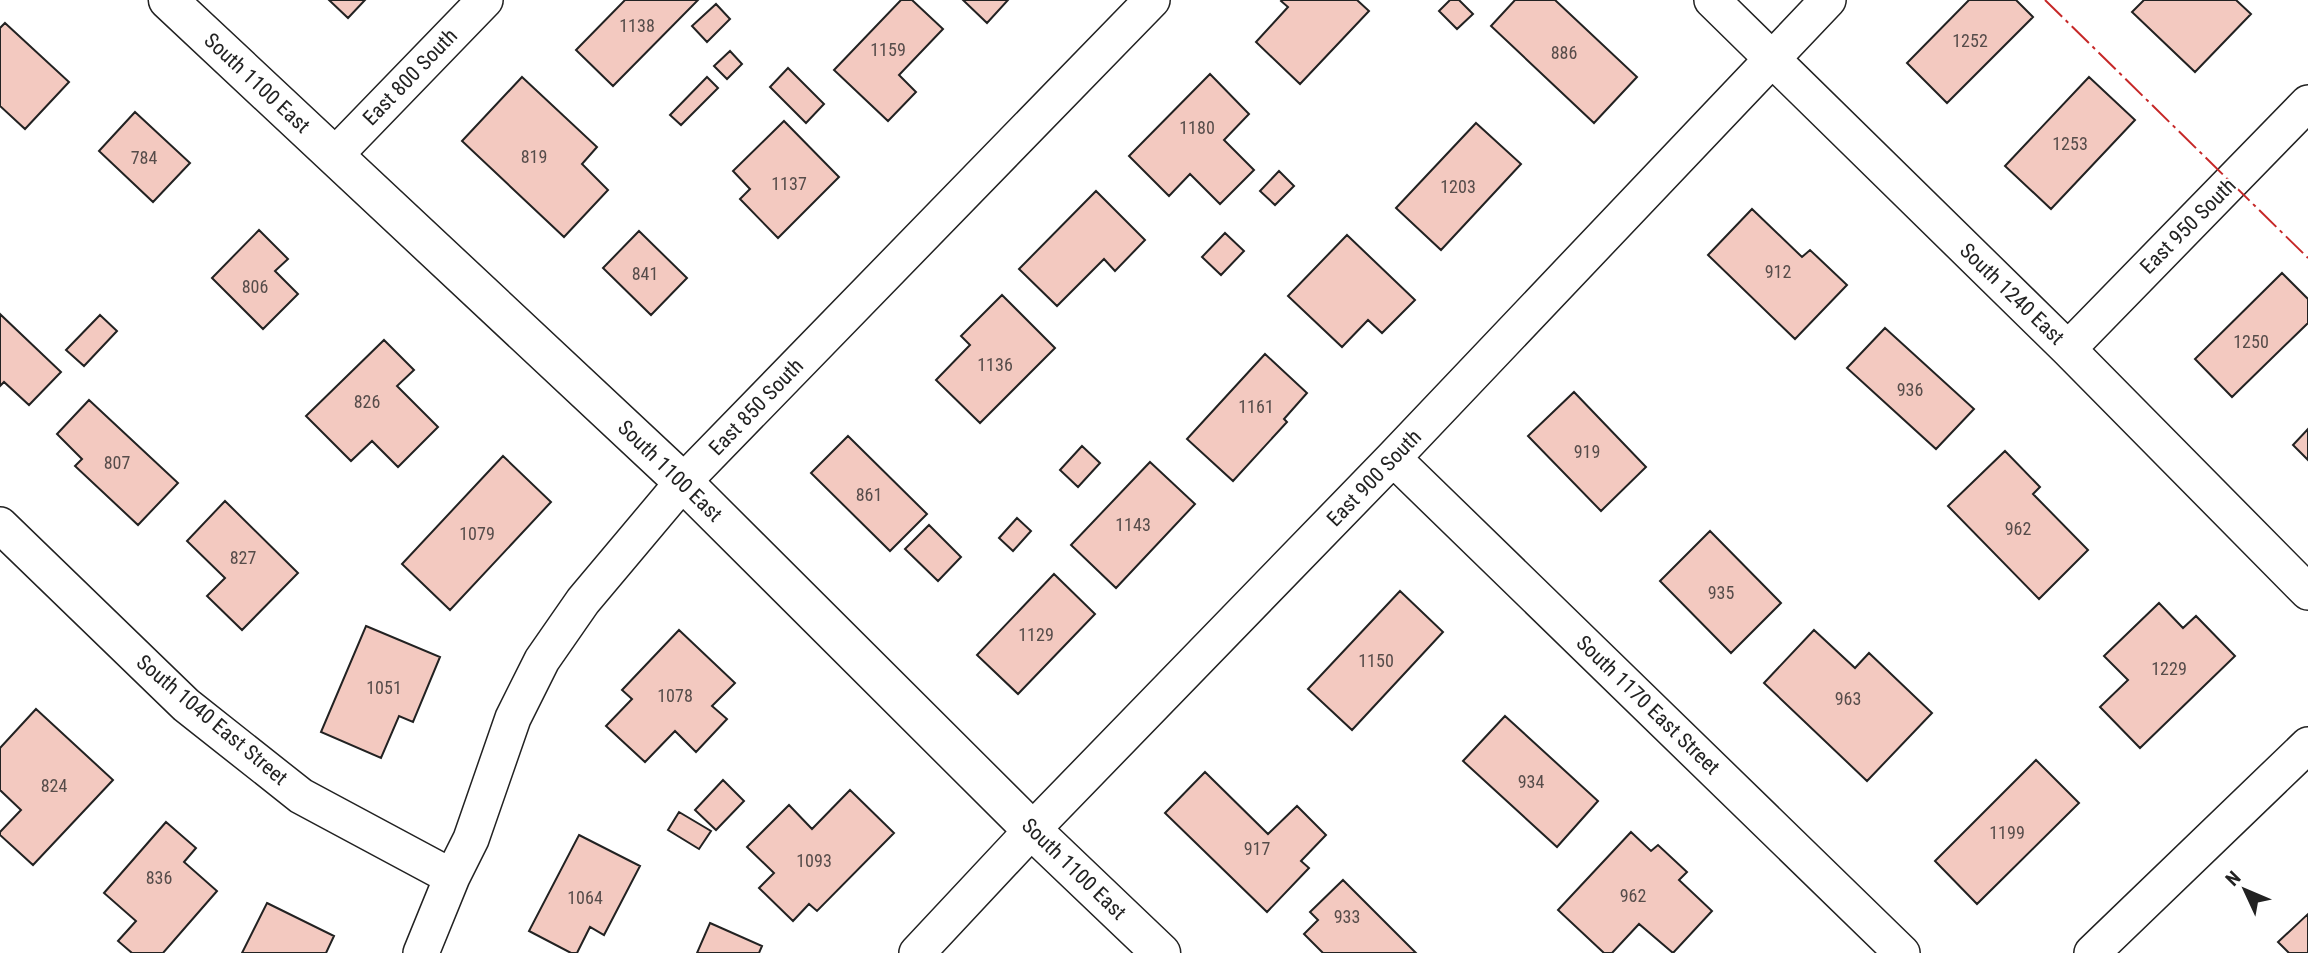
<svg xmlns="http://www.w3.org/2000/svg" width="2308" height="953" viewBox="0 0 2308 953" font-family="'Roboto Condensed',sans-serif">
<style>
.building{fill:#f3c9c0;stroke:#222;stroke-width:2}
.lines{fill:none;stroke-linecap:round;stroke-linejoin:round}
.street-casing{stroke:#222;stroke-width:38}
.secondary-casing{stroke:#222;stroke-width:41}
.street{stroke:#fff;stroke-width:35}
.secondary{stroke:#fff;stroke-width:38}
.power{stroke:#c62828;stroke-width:2;stroke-dasharray:24 5 3.5 5;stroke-linecap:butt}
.labels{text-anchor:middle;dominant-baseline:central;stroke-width:5;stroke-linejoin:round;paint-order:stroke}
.number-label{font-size:18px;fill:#564c4a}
.street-label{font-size:21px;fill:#222;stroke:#fff}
</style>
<rect width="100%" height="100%" fill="#fff"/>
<path class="building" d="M329 0H365L348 18Z
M625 0H698L613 86 576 50Z
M901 0H912L943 29 899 75 916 92 888 121 834 70Z
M963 0H1008L987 23Z
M1282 0H1357L1369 11 1300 84 1256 42 1288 7 1281 1Z
M1450 0H1459L1473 14 1457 29 1439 11Z
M1515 0H1555L1637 77 1594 123 1491 26Z
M1969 0H2016L2033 17 1947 103 1907 63Z
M2144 0H2236L2251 14 2195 72 2132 12Z
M716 4 730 19 707 42 692 26Z
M5 23 69 82 25 129 0 106V28Z
M730 51 742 64 727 79 714 66Z
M788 68 824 104 806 123 770 87Z
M1210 74 1249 114 1224 140 1254 170 1220 204 1190 174 1169 196 1129 156Z
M522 77 597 147 582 164 608 190 564 237 462 141Z
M707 77 718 88 681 125 670 115Z
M2089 77 2135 120 2051 209 2005 166Z
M135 112 190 163 153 202 99 151Z
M784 121 839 177 778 238 740 199 750 189 733 171Z
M1476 123 1521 164 1441 250 1396 208Z
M1279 171 1294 186 1275 205 1260 191Z
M1096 191 1145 240 1115 271 1104 259 1057 306 1019 269Z
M1752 209 1802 257 1810 250 1847 285 1795 339 1708 255Z
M259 230 288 259 275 271 298 294 263 329 212 278Z
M639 231 687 278 651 315 603 268Z
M1225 233 1244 251 1221 275 1202 257Z
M1347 235 1415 300 1382 333 1368 320 1342 347 1288 296Z
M2282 273 2308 299V323L2232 397 2195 359Z
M1002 295 1055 348 980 423 936 380 970 345 961 336Z
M0 314 61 372 29 405 4 382 0 386Z
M100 315 117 331 84 366 66 350Z
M1885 328 1974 409 1936 449 1847 368Z
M384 340 414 370 397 386 438 427 398 467 372 441 351 461 306 416Z
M1265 354 1307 393 1284 419 1287 422 1233 481 1187 439Z
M1574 392 1646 467 1601 511 1528 436Z
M89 400 178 483 138 525 75 466 82 459 57 434Z
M2308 429V460L2293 445Z
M848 436 927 514 890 551 811 473Z
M1082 446 1100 463 1078 487 1060 470Z
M2005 451 2040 487 2033 494 2088 550 2039 599 1948 506Z
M503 456 551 502 450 610 402 564Z
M1150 462 1195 504 1116 588 1071 545Z
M225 501 298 573 242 630 207 596 225 578 187 541Z
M1017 518 1031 531 1013 551 999 538Z
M929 525 961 557 938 581 905 549Z
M1710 531 1781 603 1731 653 1660 581Z
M1054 574 1095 614 1018 694 977 655Z
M1400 591 1443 632 1352 730 1308 689Z
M2159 603 2183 628 2196 616 2235 656 2140 748 2100 707 2128 680 2104 656Z
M366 626 440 657 413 722 399 716 381 758 321 732Z
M679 630 735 683 712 706 727 719 696 752 675 731 645 762 606 726 632 699 622 690Z
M1814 630 1855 668 1869 653 1932 713 1867 781 1764 683Z
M36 709 113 780 33 865 0 835V832L21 810 0 790V748Z
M1505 716 1598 801 1557 847 1463 761Z
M2036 760 2079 803 1977 904 1935 861Z
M1205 772 1268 834 1297 806 1326 835 1301 861 1309 868 1267 912 1165 813Z
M723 780 744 801 716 830 695 810Z
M850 790 894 833 817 911 809 904 793 921 759 888 774 873 747 847 789 805 812 829Z
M679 812 711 831 699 849 668 830Z
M166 822 196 848 184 862 217 891 163 953H132L118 941 136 921 104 893Z
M1631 832 1651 851 1658 845 1687 872 1679 880 1712 911 1673 953 1639 924 1612 953H1604L1558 910Z
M579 835 640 866 604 935 590 927 577 953H571L529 931Z
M1343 880 1416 953H1323L1304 934 1318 920 1310 912Z
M267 903 334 936 326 953H242Z
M2308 914V953H2289L2278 942Z
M710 923 762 946 759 953H697Z"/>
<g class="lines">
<g class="street-casing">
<path id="street" d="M1712 0 2068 349 2308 592
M335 155 485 0
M2068 349 2308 103
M1393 458 1902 953
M0 525 186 705 301 796 452 877
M421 953 452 877 471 839 513 718 542 660 583 601 683 482 1152 0
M917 953 1032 830 1393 458 1828 0
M2092 953 2308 745"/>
</g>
<g class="secondary-casing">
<path id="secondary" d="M168 0 683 482 1032 830 1161 953"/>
</g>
<use href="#street" class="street"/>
<use href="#secondary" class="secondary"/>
<path class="power" d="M2045 0 2308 258"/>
</g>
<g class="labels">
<g class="number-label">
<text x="637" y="25">1138</text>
<text x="1970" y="40">1252</text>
<text x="888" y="49">1159</text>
<text x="1564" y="52">886</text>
<text x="1197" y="127">1180</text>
<text x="2070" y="143">1253</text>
<text x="534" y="156">819</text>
<text x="144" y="157">784</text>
<text x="789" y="183">1137</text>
<text x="1458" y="186">1203</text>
<text x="1778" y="271">912</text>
<text x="645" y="273">841</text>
<text x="255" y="286">806</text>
<text x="2251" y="341">1250</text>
<text x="995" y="364">1136</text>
<text x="1910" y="389">936</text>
<text x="367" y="401">826</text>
<text x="1256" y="406">1161</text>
<text x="1587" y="451">919</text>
<text x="117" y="462">807</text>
<text x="869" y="494">861</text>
<text x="1133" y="524">1143</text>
<text x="2018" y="528">962</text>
<text x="477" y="533">1079</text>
<text x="243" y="557">827</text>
<text x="1721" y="592">935</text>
<text x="1036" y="634">1129</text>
<text x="1376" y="660">1150</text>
<text x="2169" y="668">1229</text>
<text x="384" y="687">1051</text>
<text x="675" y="695">1078</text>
<text x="1848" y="698">963</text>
<text x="1531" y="781">934</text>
<text x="54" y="785">824</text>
<text x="2007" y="832">1199</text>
<text x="1257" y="848">917</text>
<text x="814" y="860">1093</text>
<text x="159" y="877">836</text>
<text x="1633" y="895">962</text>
<text x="585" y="897">1064</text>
<text x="1347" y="916">933</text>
</g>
<g class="street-label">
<text transform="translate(410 77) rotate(-46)">East 800 South</text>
<text transform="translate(257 83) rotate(43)">South 1100 East</text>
<text transform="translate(2188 226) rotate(-45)">East 950 South</text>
<text transform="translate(2012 294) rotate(44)">South 1240 East</text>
<text transform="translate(756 407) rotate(-46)">East 850 South</text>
<text transform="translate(670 471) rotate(44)">South 1100 East</text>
<text transform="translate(1374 478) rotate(-46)">East 900 South</text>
<text transform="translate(1648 705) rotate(44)">South 1170 East Street</text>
<text transform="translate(212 720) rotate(40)">South 1040 East Street</text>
<text transform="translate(1074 869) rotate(44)">South 1100 East</text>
</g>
</g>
<g transform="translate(2245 890) rotate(314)" stroke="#ffffff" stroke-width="5" paint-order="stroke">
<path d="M0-5L12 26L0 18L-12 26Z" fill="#222222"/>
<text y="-10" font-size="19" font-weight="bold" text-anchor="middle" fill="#222222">N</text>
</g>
</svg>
